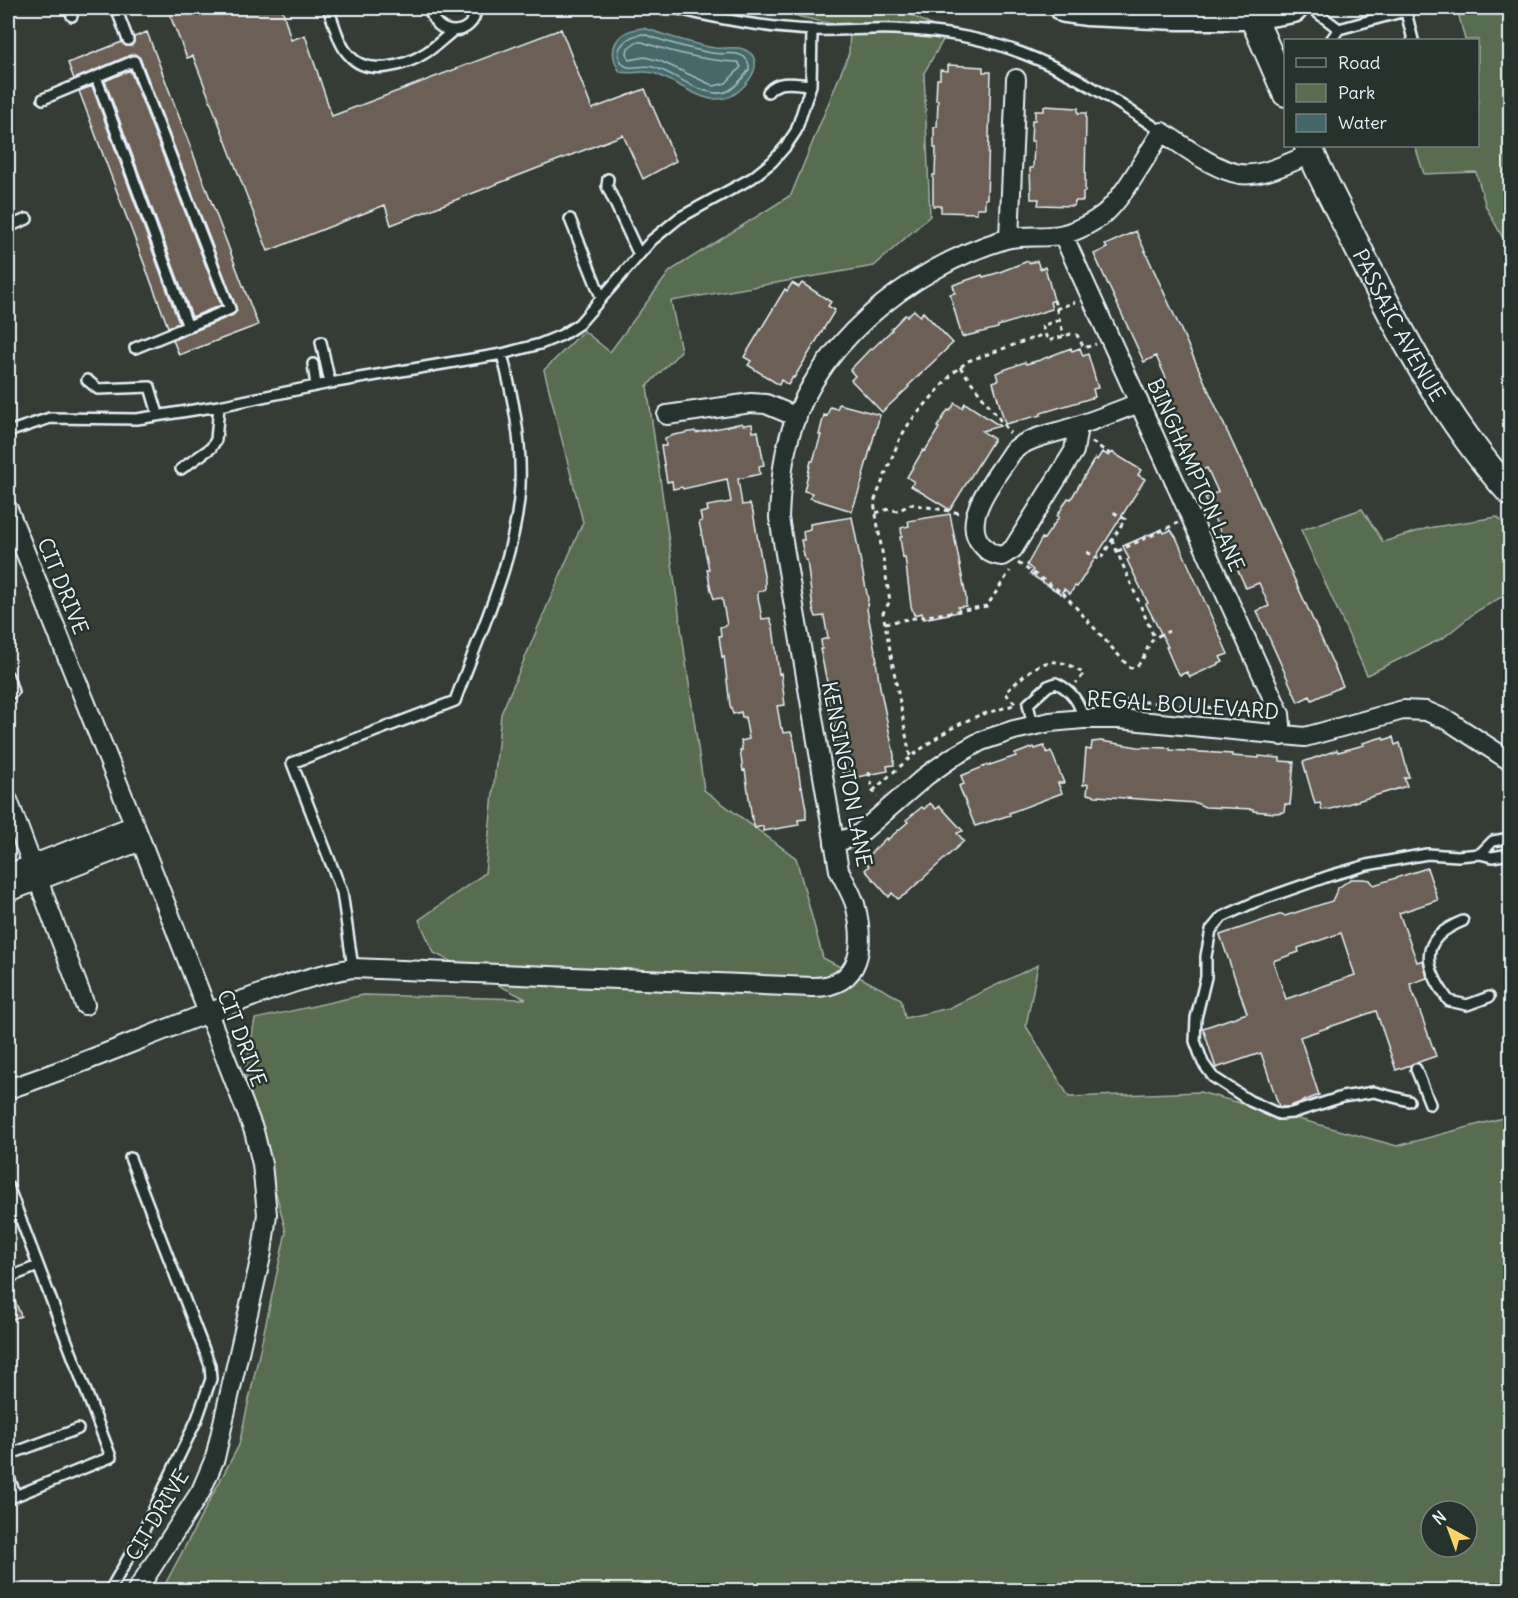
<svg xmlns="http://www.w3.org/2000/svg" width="1518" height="1598" viewBox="0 0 1518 1598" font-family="Delius,sans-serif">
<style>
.green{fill:#596c50;stroke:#a0aea4;stroke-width:1.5;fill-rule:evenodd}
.water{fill:#446869;stroke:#869fa2;stroke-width:1.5}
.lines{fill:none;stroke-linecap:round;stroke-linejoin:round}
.shore{stroke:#a6babf;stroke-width:1.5}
.building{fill:#6c6156;stroke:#e8f1f8;stroke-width:1.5;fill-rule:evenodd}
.lane-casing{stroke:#e8f1f8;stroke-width:14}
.street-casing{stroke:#e8f1f8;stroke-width:22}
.secondary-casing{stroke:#e8f1f8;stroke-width:30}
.primary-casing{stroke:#e8f1f8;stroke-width:33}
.path{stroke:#e8f1f8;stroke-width:3;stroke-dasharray:4.5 4.5;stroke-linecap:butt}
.lane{stroke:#26332d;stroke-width:9}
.street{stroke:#26332d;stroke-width:18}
.secondary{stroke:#26332d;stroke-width:26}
.primary{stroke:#26332d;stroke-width:28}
.labels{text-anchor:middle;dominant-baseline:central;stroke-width:5;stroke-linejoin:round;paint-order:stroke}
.street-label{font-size:21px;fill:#e8f1f8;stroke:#26332d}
</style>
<rect width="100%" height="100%" fill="#343c35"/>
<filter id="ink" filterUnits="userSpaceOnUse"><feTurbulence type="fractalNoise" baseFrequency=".0167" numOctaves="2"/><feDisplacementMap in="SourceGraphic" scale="12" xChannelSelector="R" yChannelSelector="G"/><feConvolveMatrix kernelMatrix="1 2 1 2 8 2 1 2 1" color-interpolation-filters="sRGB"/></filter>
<g filter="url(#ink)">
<path class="green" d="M760 8H897L947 33 924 73 930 216 874 266 671 301 681 351 647 386 704 790 796 858 823 958 901 999 905 1018 949 1008 1038 965 1026 1026 1069 1097 1200 1092 1397 1146 1510 1116V1590H162L239 1445 286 1232 245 1073 255 1019 363 995 526 999 434 953 419 920 485 873 501 714 583 522 544 370 584 331 610 352 670 271 791 195 849 53 850 28ZM1431 1511H1467V1547H1431Z
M1457 8H1510V251L1486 207 1476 172 1424 174 1415 146H1478V40H1465Z
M1362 509 1383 542 1428 528 1497 517 1510 529V592L1477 611 1443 638 1367 675 1301 530Z"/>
<path class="water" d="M644 28C668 36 691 44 715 48 724 49 735 46 743 49 769 59 748 86 733 95 729 98 721 99 715 99 703 101 670 79 656 74 644 69 633 75 620 72 605 48 617 30 644 28Z"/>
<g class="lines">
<path class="shore" d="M643 34C666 42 688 49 712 53 721 55 732 52 740 55 747 57 750 64 749 70 744 76 737 86 730 90 708 103 675 72 653 67 643 64 628 71 623 64 610 49 629 35 643 34Z
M636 42H642C674 53 704 61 738 62L741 67 726 83 714 86 660 61 645 57 629 60 627 53 628 48Z"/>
</g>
<path class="building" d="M167 8H282L291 40 305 35 332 116 561 29 592 109 645 89 676 161 643 179 623 135 391 225 385 205 268 251 193 56 187 58Z
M147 32 258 325 179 355 173 340 233 315 237 311 236 307 140 58 135 54 131 55 74 79 68 63 122 42 126 46H131L134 42V37Z
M948 65 983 67V72H991L987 199H985V208H977V213L941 212V206H933V175H935L936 148H934V127H937L938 100H936L937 79H940V70L948 71Z
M130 70 221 305 192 317 105 81Z
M92 86 179 323 168 327 79 91Z
M1044 106 1078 108V113H1086L1085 192H1083V201H1075L1074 206 1038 205 1039 199H1031L1030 168H1033L1034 141H1031L1032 120H1035V111H1044Z
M1136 231 1343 686 1312 700 1310 696 1298 702 1257 611 1269 606 1259 583 1246 588 1205 498 1218 492 1207 468 1194 474 1153 384 1166 378 1156 356 1144 362 1094 254 1107 248 1105 245Z
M1028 261 1029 263 1037 261 1040 269 1045 267 1054 300 1050 302 1052 309 998 326V328L962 337 950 294 955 293 953 285 982 275 983 277 997 273Z
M792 283 799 287 802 283 831 302 828 306 835 310 794 378 793 377 788 385 781 380 779 385 748 365 751 361 744 357 785 289 787 291Z
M914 310 920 316 923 312 953 343 908 386 909 387 882 412 851 380 855 376 850 370 871 348 872 349 892 330 891 329 905 315 907 316Z
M1071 348 1072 351 1080 348 1083 356 1088 354 1098 388 1093 389 1095 397 1041 413V415L1005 424 993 382 998 380 996 373 1025 362 1026 364 1040 360Z
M955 403 962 408 965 403 1000 426 982 431 994 439 950 510 911 486 914 482 907 477 923 450 925 451 939 428 937 427 948 410 950 411Z
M839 404 880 415 863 475 864 476 852 511 810 498 812 493 804 491 811 461H813L821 435H819L824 415 827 416 830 407 837 409Z
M742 423 743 425 752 424 753 432 758 431 764 465 759 466 760 474 738 479 742 505 750 504 753 512 765 581V590L758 592V597L762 619 770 618 773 627 779 674 781 673 785 705 777 706 781 728H782L783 733 791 732 794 741 801 788 802 787 806 809V819L798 820 799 825 763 831V826L755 828 752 819 745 770 743 771 740 750H742L741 741 749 739 745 717H742L741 712 733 714 730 705 724 656 722 657 719 636H721L720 627 727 625 722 598 714 599 711 590 707 569H709L699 522 702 521 700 513 708 511 707 506 731 502 727 479 683 489 682 487 673 489 672 481 667 482 661 446H666L665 438 674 435 695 431 696 433Z
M1102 452 1109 456 1112 452 1141 470 1138 475 1145 479 1077 587 1075 586 1070 594 1064 589 1061 594 1030 574 1033 570 1027 565 1042 538 1044 539 1059 517 1057 516 1068 498 1071 499 1095 458 1097 460Z
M950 514 966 597V606L958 607 959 612 923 619 922 613 914 615 911 606 905 557 903 558 900 537H902L901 528 909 526 908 521Z
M852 517 868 599 867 609 877 661H876L880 687 894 755V765L887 766 888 771 852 778 851 772 843 774 840 765 833 717H831L827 696H830L820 649H822L821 640 828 638 824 616 816 617 813 609 807 560H805L801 540H804L803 531 810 529V524Z
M1162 529 1164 533 1171 530 1176 537 1228 654 1220 657 1223 662 1190 677 1187 672 1180 675 1175 668 1166 647H1168L1146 604 1148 603 1127 560 1129 559 1123 546Z
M1383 737 1384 740 1393 737 1395 745 1400 743 1409 777 1404 778 1407 786 1331 809 1322 810 1320 803 1315 804 1303 762 1337 750 1338 752 1364 745 1363 743Z
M1101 741 1138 747 1170 748V750L1232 754V756L1259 758V756L1280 758V761L1294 762 1290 805 1285 804 1284 812 1275 813 1253 811V809L1205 807 1196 803 1096 796 1087 794 1088 784 1083 785 1086 749 1091 750 1092 742Z
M1044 746 1047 753 1051 751 1064 783H1058L1062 793 1009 813 1010 815 975 826 959 786 964 784 961 776 990 764V765L1016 756 1015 754 1034 747 1035 749Z
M930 803 936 809 940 806 963 831 957 833 964 841 906 894 898 899 892 893 889 897 865 870 869 866 864 860 886 838 887 840 908 822 906 820 922 807 924 809Z
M1427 868 1438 900 1399 913 1417 962 1423 960 1427 978 1410 984 1436 1056 1396 1070 1376 1011 1300 1037 1319 1095 1288 1107H1279L1261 1053 1216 1068 1203 1028 1247 1013 1220 935 1282 914 1285 916 1332 901 1338 888 1351 879H1364L1370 880 1374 885ZM1341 933 1355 975 1286 999 1273 961 1299 952 1298 948Z
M8 1283 21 1316 8 1321Z"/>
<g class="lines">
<g class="lane-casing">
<path id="lane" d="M70 8 72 16
M116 8 128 40
M328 8C334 22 338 44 349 55 367 77 406 66 427 52 436 46 444 38 453 31
M430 8C434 39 475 38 476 8
M674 8C718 19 767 28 813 30 840 31 867 28 895 29 919 30 947 33 971 38 1042 53 1102 91 1162 132
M1311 8 1339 29
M1405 8 1413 40
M1331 40 1339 29 1405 11
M96 77 188 327
M768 92C778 79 796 84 811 85
M43 99 134 61 230 309 135 348
M608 179 607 186 639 255
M570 219 601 297
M8 227 27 219
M321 342 330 383
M313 364 316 386
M87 380 98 389 150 387 158 414
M8 432 50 418 137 419 219 406 330 383 502 354 540 344 562 335 579 324 652 240 679 218 752 178 772 162 786 146 796 131 811 85 812 30
M181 469 211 448 216 440 219 406
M8 676 13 692 8 694
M1033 726 1028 704 1048 686 1056 683C1071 690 1080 702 1083 719
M1510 838 1493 841 1480 854 1492 857 1510 854
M1463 921C1417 939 1424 967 1449 1001L1467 1005 1489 997
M353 968 342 892 292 763 455 701C479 635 517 556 520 486 522 440 513 397 502 354
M1416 1069 1430 1104
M1409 1101 1374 1092 1342 1097 1292 1113 1279 1114 1250 1101 1213 1077 1203 1063 1195 1041 1196 1018 1206 977V956L1211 930 1222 917 1255 902 1329 876 1367 865 1427 854 1458 856 1480 854
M8 1186 111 1457 8 1499
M10 1277 38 1266
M8 1455 78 1429
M8 1475 16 1496
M110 1590 142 1534 197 1419 211 1379 210 1365 130 1158"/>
</g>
<g class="street-casing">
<path id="street" d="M1063 235 1280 714 1282 736
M1009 238 1016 79
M667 415 751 403 766 404 797 417
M1078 426 1074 451 1013 549 1002 556C992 555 988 552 982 545 958 519 998 475 1012 452 1029 436 1055 434 1077 426 1098 419 1118 411 1139 403
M8 509 141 841 254 1131 262 1164 267 1214 262 1252 215 1458 201 1491 137 1590
M8 800 85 1005
M834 843 858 835 926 776 953 757 981 741 1014 730 1050 722 1083 719H1119L1305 737 1403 710 1426 711 1449 721 1510 761
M8 874 135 825
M8 892 141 841
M8 1089C85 1064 159 1030 235 1003 274 989 312 975 353 968L812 987C863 988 865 943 855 904 851 892 844 881 839 870L779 518C780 495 781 473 786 450 808 348 909 268 1006 239 1024 234 1046 239 1064 234 1077 231 1094 222 1104 214 1124 197 1147 154 1162 132 1183 145 1214 170 1240 174 1263 177 1290 162 1311 154"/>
</g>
<g class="secondary-casing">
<g id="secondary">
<path d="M1249 8 1286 93"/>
<path id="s1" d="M1308 146C1322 179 1340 212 1356 244 1399 331 1445 420 1510 492"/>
</g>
</g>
<g class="primary-casing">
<path id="primary" d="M1065 8 1086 11 1178 15H1252L1293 8"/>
</g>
<path class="path" d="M1054 300 1064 336
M1056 309 1075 302
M1059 320 1042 326 1048 341 1071 334 1077 335 1084 348 1096 344
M960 367 1010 433
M1092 442 1110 454
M876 513 889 509 898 511 911 504 960 513
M1112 540 1154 637
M1118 551 1178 523
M1087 552 1100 560 1125 519 1113 512
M1018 563 1064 594 1130 668C1146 666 1144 646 1155 638 1159 635 1165 633 1169 631
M885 623 987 606 1010 571
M1121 705 1122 700 1252 711V716
M910 756 883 613 890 601 874 502 900 438 910 422 953 373 968 361 1045 334
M869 772 873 791 878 797
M873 791C904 762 936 733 975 717 988 712 1002 709 1016 704L1005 693C1032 668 1049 648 1084 674L1076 683"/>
<use href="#lane" class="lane"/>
<use href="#street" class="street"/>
<use href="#secondary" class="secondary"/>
<use href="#primary" class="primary"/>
</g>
</g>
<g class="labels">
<g class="street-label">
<text stroke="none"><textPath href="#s1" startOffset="201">PASSAIC AVENUE</textPath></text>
<text transform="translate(1196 475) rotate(66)">BINGHAMPTON LANE</text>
<text transform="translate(63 586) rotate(68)">CIT DRIVE</text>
<text transform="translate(1183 705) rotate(4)">REGAL BOULEVARD</text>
<text transform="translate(847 774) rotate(79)">KENSINGTON LANE</text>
<text transform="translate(242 1038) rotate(69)">CIT DRIVE</text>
<text transform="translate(157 1515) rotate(-59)">CIT DRIVE</text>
</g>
</g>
<rect width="1518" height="1598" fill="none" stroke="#26332d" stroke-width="30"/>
<rect x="15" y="15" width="1488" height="1568" fill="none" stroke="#e8f1f8" stroke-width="2" filter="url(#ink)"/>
<rect x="1284" y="39" width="195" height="108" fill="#26332d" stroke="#747f7e" stroke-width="1.5"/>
<rect x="1296" y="58" width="30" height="9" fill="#26332d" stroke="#747f7e" stroke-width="1.5"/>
<text x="1338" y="69" font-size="18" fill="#e8f1f8">Road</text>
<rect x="1296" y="84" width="30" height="18" fill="#596c50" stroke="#747f7e" stroke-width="1.5"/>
<text x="1338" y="99" font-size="18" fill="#e8f1f8">Park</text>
<rect x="1296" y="114" width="30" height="18" fill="#446869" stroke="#747f7e" stroke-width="1.5"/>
<text x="1338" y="129" font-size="18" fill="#e8f1f8">Water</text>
<g transform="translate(1449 1529) rotate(319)"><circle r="28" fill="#26332d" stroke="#747f7e" stroke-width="1.5"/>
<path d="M0-4.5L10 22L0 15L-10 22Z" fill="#ffd166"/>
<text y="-9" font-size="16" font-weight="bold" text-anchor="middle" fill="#e8f1f8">N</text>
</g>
</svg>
